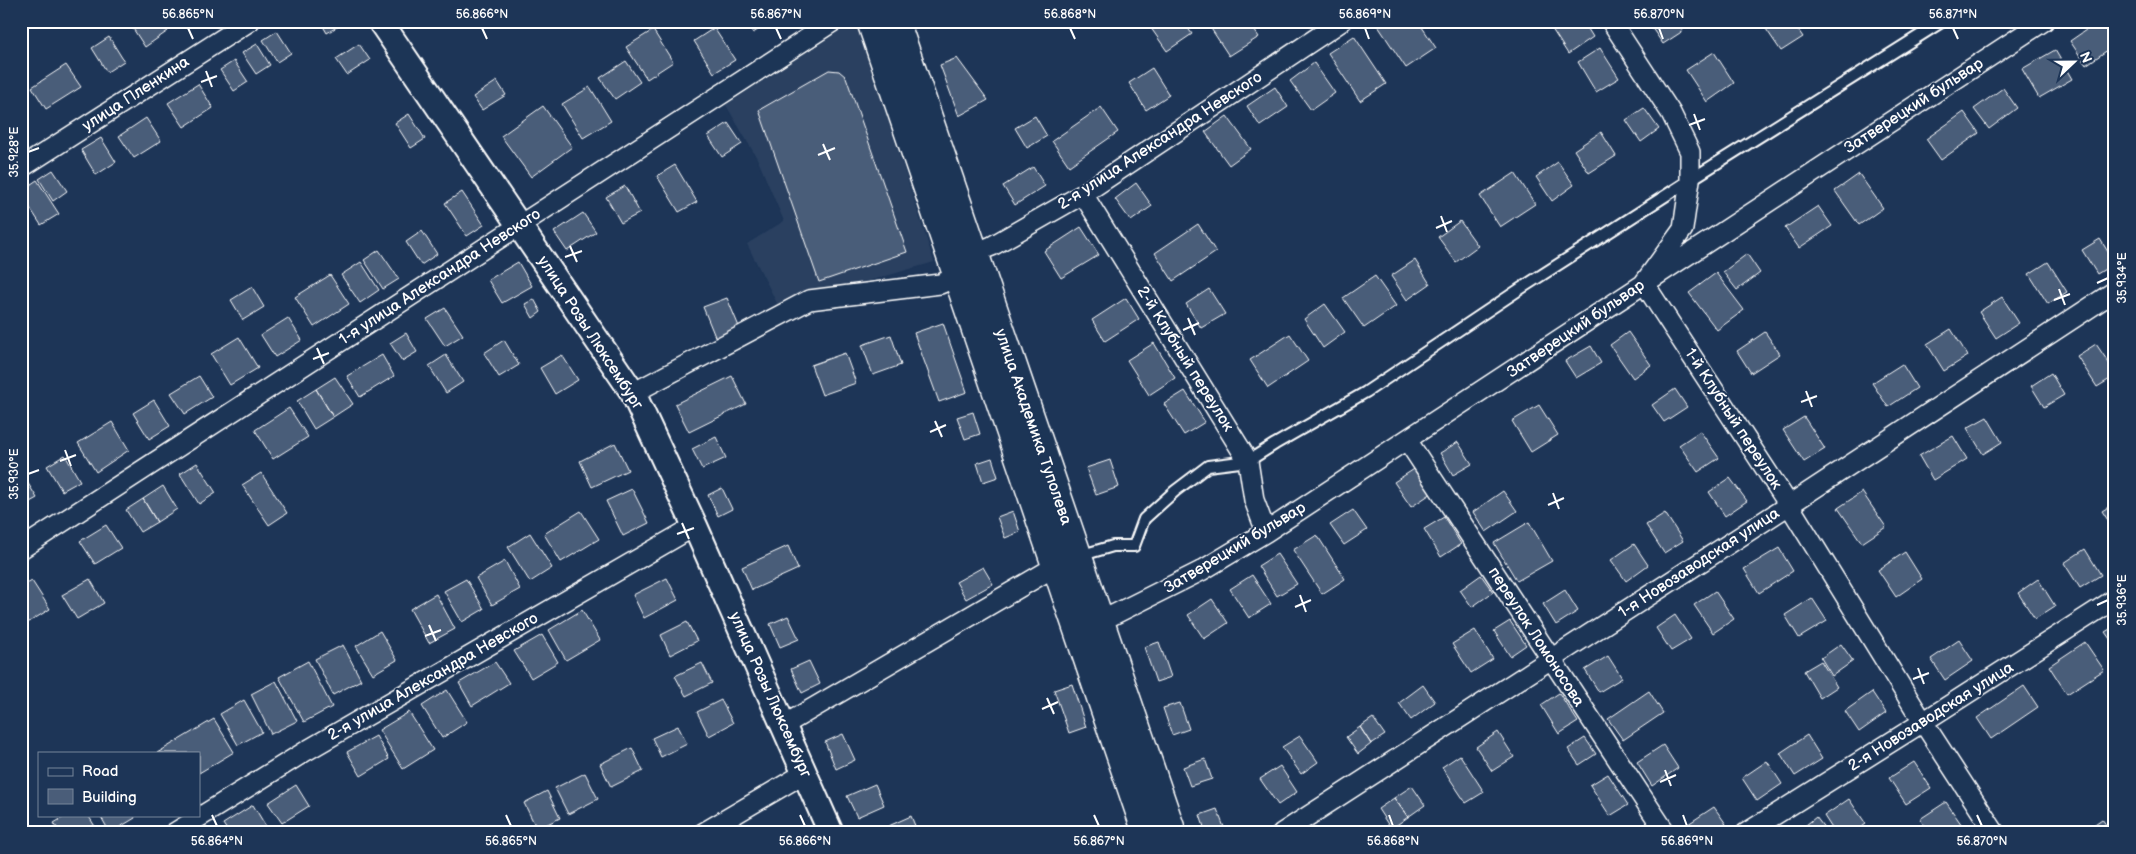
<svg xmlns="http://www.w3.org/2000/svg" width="2136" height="854" viewBox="0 0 2136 854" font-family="'Balsamiq Sans',sans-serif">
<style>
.built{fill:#2a4161}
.building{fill:#4a5d79;stroke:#fff}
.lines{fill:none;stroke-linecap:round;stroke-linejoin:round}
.service-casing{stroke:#fff;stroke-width:14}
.minor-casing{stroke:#fff;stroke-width:22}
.tertiary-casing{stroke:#fff;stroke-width:28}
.primary-casing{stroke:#fff;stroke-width:31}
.service{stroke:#1d3557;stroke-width:10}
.minor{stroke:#1d3557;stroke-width:19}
.tertiary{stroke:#1d3557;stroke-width:24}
.primary{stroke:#1d3557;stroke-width:28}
.ticks{fill:none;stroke:#fff;stroke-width:2}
.labels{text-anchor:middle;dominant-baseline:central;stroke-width:4;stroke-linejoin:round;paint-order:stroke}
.street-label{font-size:16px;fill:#fff;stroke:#1d3557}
.neatline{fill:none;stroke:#fff;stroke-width:2}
.ticks-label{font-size:12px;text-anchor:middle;fill:#fff}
</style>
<rect width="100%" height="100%" fill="#1d3557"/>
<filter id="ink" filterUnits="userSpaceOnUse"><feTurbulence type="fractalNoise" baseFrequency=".02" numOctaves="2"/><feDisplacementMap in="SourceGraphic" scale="10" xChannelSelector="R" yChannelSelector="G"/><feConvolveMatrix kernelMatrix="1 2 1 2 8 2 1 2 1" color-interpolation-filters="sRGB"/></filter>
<g filter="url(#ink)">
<path class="built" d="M850 24 859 30 934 262 779 307 747 244 784 221 757 158 726 105Z"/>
<path class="building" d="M134 21H162L168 31 145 47 130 24Z
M320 21H344L345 22 327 33Z
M746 21H772L753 33Z
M1146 21H1183L1192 34 1167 51Z
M1218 21H1248L1259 37 1229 56 1210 27Z
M1379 21H1418L1436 48 1406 68 1376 23Z
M1564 21H1583L1593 37 1568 54 1552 29Z
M1647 21H1677L1683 31 1663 44Z
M1765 21H1792L1803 37 1781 51 1762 23Z
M2099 21H2107L2115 33V45L2086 65 2070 41Z
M714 28 735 60 714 73 694 41Z
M653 30 673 62 647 79 626 47Z
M277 31 291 53 277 62 263 40Z
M1354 36 1386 84 1360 101 1328 53Z
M109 37 124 61 107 72 92 48Z
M257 44 270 65 256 74 242 53Z
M359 44 370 60 347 75 336 59Z
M1600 48 1619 78 1596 92 1578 62Z
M2055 50 2072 79 2039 98 2022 69Z
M1714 52 1734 83 1707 102 1686 70Z
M957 58 988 100 959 116 940 65Z
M234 61 248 82 234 91 220 70Z
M626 61 640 82 615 99 600 78Z
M1314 63 1335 93 1311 110 1290 81Z
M66 65 81 87 46 109 32 87Z
M1152 68 1169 95 1146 110 1129 83Z
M829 70 839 71 846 77 907 252 819 282 759 110Z
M497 81 506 95 482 110 473 97Z
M198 84 213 108 184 127 168 103Z
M590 87 611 121 583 138 562 104Z
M1275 87 1288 107 1260 126 1247 106Z
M2003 88 2017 108 1989 129 1974 109Z
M543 106 572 147 531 177 501 136Z
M1101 107 1118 132 1069 166 1052 141Z
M21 108 29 120 21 124Z
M1644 108 1659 129 1641 142 1626 120Z
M1964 112 1979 133 1941 160 1926 139Z
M409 114 425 139 411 148 395 123Z
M1035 116 1047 136 1027 148 1015 128Z
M1227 116 1251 149 1229 165 1205 132Z
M146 118 161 141 134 158 119 136Z
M728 123 742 144 722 157 708 136Z
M1601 132 1616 156 1589 173 1574 150Z
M101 138 116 162 96 175 81 150Z
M1558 162 1574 185 1552 201 1536 177Z
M675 165 697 202 679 212 657 176Z
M1033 167 1045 186 1015 205 1003 186Z
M53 170 67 191 53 201 39 179Z
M1515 173 1535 204 1500 227 1480 196Z
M1859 174 1883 208 1859 225 1835 191Z
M37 180 59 214 41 225 21 194V191Z
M1136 183 1152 206 1131 221 1115 199Z
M625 186 640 213 621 223 606 197Z
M462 192 484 225 467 236 445 203Z
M1818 206 1832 226 1799 248 1785 228Z
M583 213 596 232 567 251 554 232Z
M1460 221 1478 246 1456 262 1438 237Z
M1198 224 1216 252 1173 281 1155 253Z
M1081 227 1099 255 1061 278 1044 251Z
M422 231 437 254 421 265 406 242Z
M2100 239 2115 263 2097 274 2082 250Z
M379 250 399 279 383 289 364 260Z
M1747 254 1760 273 1737 290 1723 272Z
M1415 260 1430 284 1407 300 1391 276Z
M361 262 379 290 360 303 341 275Z
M518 262 532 286 502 303 488 280Z
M2048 262 2067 292 2048 304 2029 274Z
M1716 273 1744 310 1717 330 1689 293Z
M330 275 349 304 314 327 295 297Z
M1375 276 1396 306 1364 328 1343 298Z
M252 287 264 307 243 320 231 300Z
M1209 289 1225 314 1201 328 1186 304Z
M2002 297 2019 323 1996 338 1979 312Z
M727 298 740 329 716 339 703 307Z
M1126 298 1139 319 1105 341 1092 320Z
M534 299 541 312 533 318 525 304Z
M1325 304 1345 332 1323 348 1304 319Z
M445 308 463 335 445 346 427 319Z
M288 318 302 340 275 357 261 335Z
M943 323 967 392 939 402 914 333Z
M1951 329 1968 356 1944 371 1927 344Z
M1628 332 1651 365 1633 378 1610 345Z
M1765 332 1780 354 1751 373 1737 351Z
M406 333 417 352 402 361 390 343Z
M1290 334 1308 361 1268 388 1250 360Z
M891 335 901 365 873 375 862 345Z
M239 337 258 368 230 385 211 354Z
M504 340 519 365 499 377 484 353Z
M1154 343 1175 378 1149 395 1127 360Z
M2096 344 2115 372V376L2097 387 2077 356Z
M1591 346 1601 363 1576 378 1565 361Z
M845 353 856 383 822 395 811 365Z
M382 355 394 376 360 397 347 376Z
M446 355 463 382 446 393 429 366Z
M562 355 578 380 555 394 540 368Z
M1902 364 1917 388 1888 407 1872 383Z
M2051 373 2064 395 2044 407 2031 386Z
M199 376 212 397 185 414 171 393Z
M732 376 746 404 689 432 675 404Z
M335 377 353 404 333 417 316 389Z
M316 389 333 417 314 429 297 401Z
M1675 389 1687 407 1664 422 1652 405Z
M1185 391 1205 422 1184 435 1164 404Z
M154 400 170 426 149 439 133 413Z
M1539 405 1558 435 1531 452 1512 421Z
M289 408 308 437 273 459 255 430Z
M973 412 980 434 965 439 957 417Z
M1804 417 1825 449 1804 462 1783 430Z
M1987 417 2002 442 1983 454 1967 428Z
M112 422 129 450 96 472 78 443Z
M1700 431 1719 458 1698 472 1679 445Z
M1953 436 1967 459 1933 480 1919 456Z
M716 437 726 458 702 469 692 449Z
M1458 442 1472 464 1453 475 1440 453Z
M615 443 628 470 592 487 580 461Z
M65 455 80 481 62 491 47 466Z
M992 458 998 477 983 482 977 463Z
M1110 460 1119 487 1096 495 1086 468Z
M197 463 216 493 199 504 180 474Z
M1419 466 1435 491 1411 507 1394 482Z
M21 472 37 498 21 507Z
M261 473 287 513 269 525 242 485Z
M1730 478 1747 501 1725 516 1709 492Z
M163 486 177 509 157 522 143 499Z
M722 488 732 509 718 516 708 495Z
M632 489 649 523 623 536 606 501Z
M1503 491 1517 511 1486 532 1473 512Z
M1862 492 1886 527 1862 543 1838 508Z
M143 499 157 522 140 532 126 510Z
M2115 503V531L2102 511Z
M1353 510 1367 530 1344 545 1330 525Z
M581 511 599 539 561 562 544 534Z
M1013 511 1020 532 1005 538 997 517Z
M1665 513 1683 541 1664 553 1646 525Z
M1444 517 1461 544 1441 557 1424 529Z
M1529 522 1552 561 1517 581 1494 543Z
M106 525 121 548 95 564 80 541Z
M530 533 552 568 530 582 508 547Z
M1317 535 1345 579 1322 594 1293 550Z
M1634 544 1648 565 1626 581 1611 560Z
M788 546 798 569 752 590 742 567Z
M1779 548 1793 571 1759 593 1744 569Z
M2085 549 2101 575 2080 588 2064 563Z
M1905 552 1922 579 1896 597 1878 570Z
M1277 554 1297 584 1277 596 1258 566Z
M505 561 520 589 492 605 476 578Z
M983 567 993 584 966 599 956 582Z
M1252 575 1271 604 1249 618 1230 589Z
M1481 575 1493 592 1472 607 1460 590Z
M667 578 678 600 644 618 633 595Z
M90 579 104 603 77 619 62 595Z
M466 579 484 609 462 622 444 591Z
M2038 579 2055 606 2035 619 2018 593Z
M32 581 50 609 21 627V587Z
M1565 590 1578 611 1556 625 1543 604Z
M1715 591 1734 619 1713 633 1694 605Z
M436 594 455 629 429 643 410 609Z
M1812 598 1827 621 1799 638 1785 615Z
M1212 599 1228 623 1204 639 1188 615Z
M582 610 600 640 566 660 549 630Z
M1675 615 1691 639 1671 651 1656 628Z
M788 616 799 639 780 647 770 624Z
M1510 621 1526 645 1510 656 1494 631Z
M687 622 697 641 670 655 661 635Z
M2115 626V646L2105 632Z
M1475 630 1493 659 1471 673 1452 644Z
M380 631 397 660 373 674 356 646Z
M542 635 558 662 531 678 514 651Z
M1959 640 1973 661 1945 680 1931 659Z
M1159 642 1171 677 1156 682 1144 647Z
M2085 642 2104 670 2067 694 2049 666Z
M1841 644 1853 661 1832 676 1821 658Z
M343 645 361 680 333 695 315 659Z
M1608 656 1622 678 1599 692 1585 670Z
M308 661 332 707 304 722 279 677Z
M809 661 820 684 802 693 791 669Z
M1821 661 1837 687 1820 698 1804 671Z
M495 662 509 683 472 706 459 683Z
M702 663 712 683 686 696 675 676Z
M276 681 297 721 271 734 251 694Z
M1072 684 1086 727 1069 733 1054 690Z
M1423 685 1435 702 1411 720 1399 703Z
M2024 686 2038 707 1991 739 1977 718Z
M447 690 467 722 442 738 422 706Z
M1649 691 1663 713 1623 740 1608 719Z
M1872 692 1886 713 1859 732 1845 711Z
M1559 693 1578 722 1559 734 1541 705Z
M244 700 262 732 238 745 220 714Z
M721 700 733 723 709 736 697 712Z
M1180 703 1189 729 1172 735 1163 708Z
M409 712 433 750 403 769 379 730Z
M1373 718 1385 735 1371 744 1360 727Z
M214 719 234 752 199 773V753H157Z
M678 726 687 744 661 757 652 738Z
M1360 727 1371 744 1358 754 1346 737Z
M1498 732 1514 757 1492 771 1476 747Z
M843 734 855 760 836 769 825 742Z
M1807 735 1822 759 1795 776 1780 753Z
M376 736 389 759 361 776 347 752Z
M1300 736 1318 762 1301 774 1282 747Z
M1585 738 1596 754 1579 765 1568 749Z
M1663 745 1678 768 1652 786 1637 762Z
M632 748 643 771 611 787 600 764Z
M1460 755 1484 792 1466 803 1442 767Z
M1205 759 1212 779 1190 786 1183 767Z
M1767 761 1782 784 1757 801 1742 778Z
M1914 762 1931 788 1906 804 1889 778Z
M1280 766 1297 792 1278 805 1260 779Z
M585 773 598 799 568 814 555 788Z
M1608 774 1628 805 1610 816 1590 785Z
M875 784 884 805 857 817 847 796Z
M296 785 309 806 282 823 268 803Z
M1412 786 1425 805 1408 817 1394 798Z
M547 791 560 818 537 829 524 803Z
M1394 798 1408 817 1391 829 1378 809Z
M1849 799 1866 824 1853 833H1835L1824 816Z
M1946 802 1966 831 1964 833H1929L1920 819Z
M253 805 270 833H229L223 824Z
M1714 807 1726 824 1713 833H1689L1685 826Z
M1217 809 1225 830 1217 833H1206L1200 815Z
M67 815H88L99 833H60L54 823Z
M100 815H134L135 818 110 833Z
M911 816 918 833H873Z
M1816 817 1828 833H1796Z
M2102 819 2112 833H2082Z
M1354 826 1359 833H1345Z"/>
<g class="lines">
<g class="service-casing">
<path id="service" d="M1079 556 1113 546H1134L1144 519 1175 491 1208 466 1248 461 1275 444 1366 392 1520 289 1690 180 1943 21"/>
</g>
<g class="minor-casing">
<path id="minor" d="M1611 21 1671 113 1690 152V180L1683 229 1644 283 1789 505 1923 722 1995 833
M21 168 250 21
M1083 194 1248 461 1254 500 1266 532
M974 253 992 246 1083 194 1342 21
M633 393 809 300 940 284 959 276
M1407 440 1666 833
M21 549 834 21
M1099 622 1201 571 1266 532 2044 21
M784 725 1056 566
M174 833 306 751 695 526
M703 833 805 773
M1282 833 1789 505 2115 291
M1746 833 1923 722 2115 599"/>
</g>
<g class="tertiary-casing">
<path id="tertiary" d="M380 21 633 393 695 526 831 833"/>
</g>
<g class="primary-casing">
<path id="primary" d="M871 21 1147 833
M895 21 1172 833"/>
</g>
<use href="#service" class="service"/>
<use href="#minor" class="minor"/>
<use href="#tertiary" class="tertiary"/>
<use href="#primary" class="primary"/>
</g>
</g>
<path class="ticks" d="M188 28 193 39M482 28 487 39M776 28 781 39M1070 28 1075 39M1365 28 1369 39M1659 28 1663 39M1953 28 1958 39M206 71 212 87M201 82 217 76M1694 114 1700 130M1689 125 1705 119M823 144 830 160M28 152 39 148M818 155 835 148M1441 216 1447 232M1436 228 1452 221M570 246 577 262M565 257 582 251M2097 283 2108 278M2059 289 2065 305M2054 300 2070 294M1188 318 1195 335M1183 330 1199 323M317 348 324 364M313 359 329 353M1806 391 1812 407M1801 402 1817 396M935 421 942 437M930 432 946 425M65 450 71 466M60 461 76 455M28 474 39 470M1553 493 1559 509M1548 505 1564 498M682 523 689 539M677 534 694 528M1300 595 1306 612M2097 605 2108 600M1295 607 1311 600M429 625 436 641M425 636 441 630M1918 668 1924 684M1913 679 1929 673M1047 698 1054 714M1042 709 1058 702M1665 770 1671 786M1660 782 1676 775M212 815 217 826M506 815 511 826M800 815 805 826M1094 815 1099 826M1389 815 1393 826M1683 815 1687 826M1977 815 1982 826"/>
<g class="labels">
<g class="street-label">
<text transform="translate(136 94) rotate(-33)">улица Пленкина</text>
<text transform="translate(1914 106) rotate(-33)">Затверецкий бульвар</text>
<text transform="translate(1160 141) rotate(-33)">2-я улица Александра Невского</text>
<text transform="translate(440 277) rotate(-33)">1-я улица Александра Невского</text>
<text transform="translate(1576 329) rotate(-34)">Затверецкий бульвар</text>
<text transform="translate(590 333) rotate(57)">улица Розы Люксембург</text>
<text transform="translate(1185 359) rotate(58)">2-й Клубный переулок</text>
<text transform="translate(1733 419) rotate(57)">1-й Клубный переулок</text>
<text transform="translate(1033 427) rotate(71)">улица Академика Туполева</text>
<text transform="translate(1235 548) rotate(-31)">Затверецкий бульвар</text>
<text transform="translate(1699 563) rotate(-33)">1-я Новозаводская улица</text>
<text transform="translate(1536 637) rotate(57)">переулок Ломоносова</text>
<text transform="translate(433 677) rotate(-30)">2-я улица Александра Невского</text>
<text transform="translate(770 695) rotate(66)">улица Розы Люксембург</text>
<text transform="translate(1931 717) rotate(-32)">2-я Новозаводская улица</text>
</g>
</g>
<rect width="2136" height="854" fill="none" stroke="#1d3557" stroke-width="55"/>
<rect x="38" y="752" width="162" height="65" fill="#1d3557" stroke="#77869a"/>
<rect x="48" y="768" width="25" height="8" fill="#1d3557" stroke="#77869a"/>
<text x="82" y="776" font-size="15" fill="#ffffff">Road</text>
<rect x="48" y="789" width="25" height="15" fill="#4a5d79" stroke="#77869a"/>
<text x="82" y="802" font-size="15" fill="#ffffff">Building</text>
<g transform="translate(2074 62) rotate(68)" stroke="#1d3557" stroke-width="4" paint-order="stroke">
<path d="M0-4L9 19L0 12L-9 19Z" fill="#ffffff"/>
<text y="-8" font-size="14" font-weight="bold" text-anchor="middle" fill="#ffffff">N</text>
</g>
<rect x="28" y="28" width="2080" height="798" class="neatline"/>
<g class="ticks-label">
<text x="188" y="18">56.865°N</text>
<text x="482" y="18">56.866°N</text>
<text x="776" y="18">56.867°N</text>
<text x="1070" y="18">56.868°N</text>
<text x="1365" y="18">56.869°N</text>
<text x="1659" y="18">56.870°N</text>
<text x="1953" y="18">56.871°N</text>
<text transform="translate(14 152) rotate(-90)" y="4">35.928°E</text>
<text transform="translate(2122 278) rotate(-90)" y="4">35.934°E</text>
<text transform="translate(14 474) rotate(-90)" y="4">35.930°E</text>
<text transform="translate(2122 600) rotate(-90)" y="4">35.936°E</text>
<text x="217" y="845">56.864°N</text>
<text x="511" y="845">56.865°N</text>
<text x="805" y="845">56.866°N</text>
<text x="1099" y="845">56.867°N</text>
<text x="1393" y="845">56.868°N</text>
<text x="1687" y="845">56.869°N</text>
<text x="1982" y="845">56.870°N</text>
</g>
</svg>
